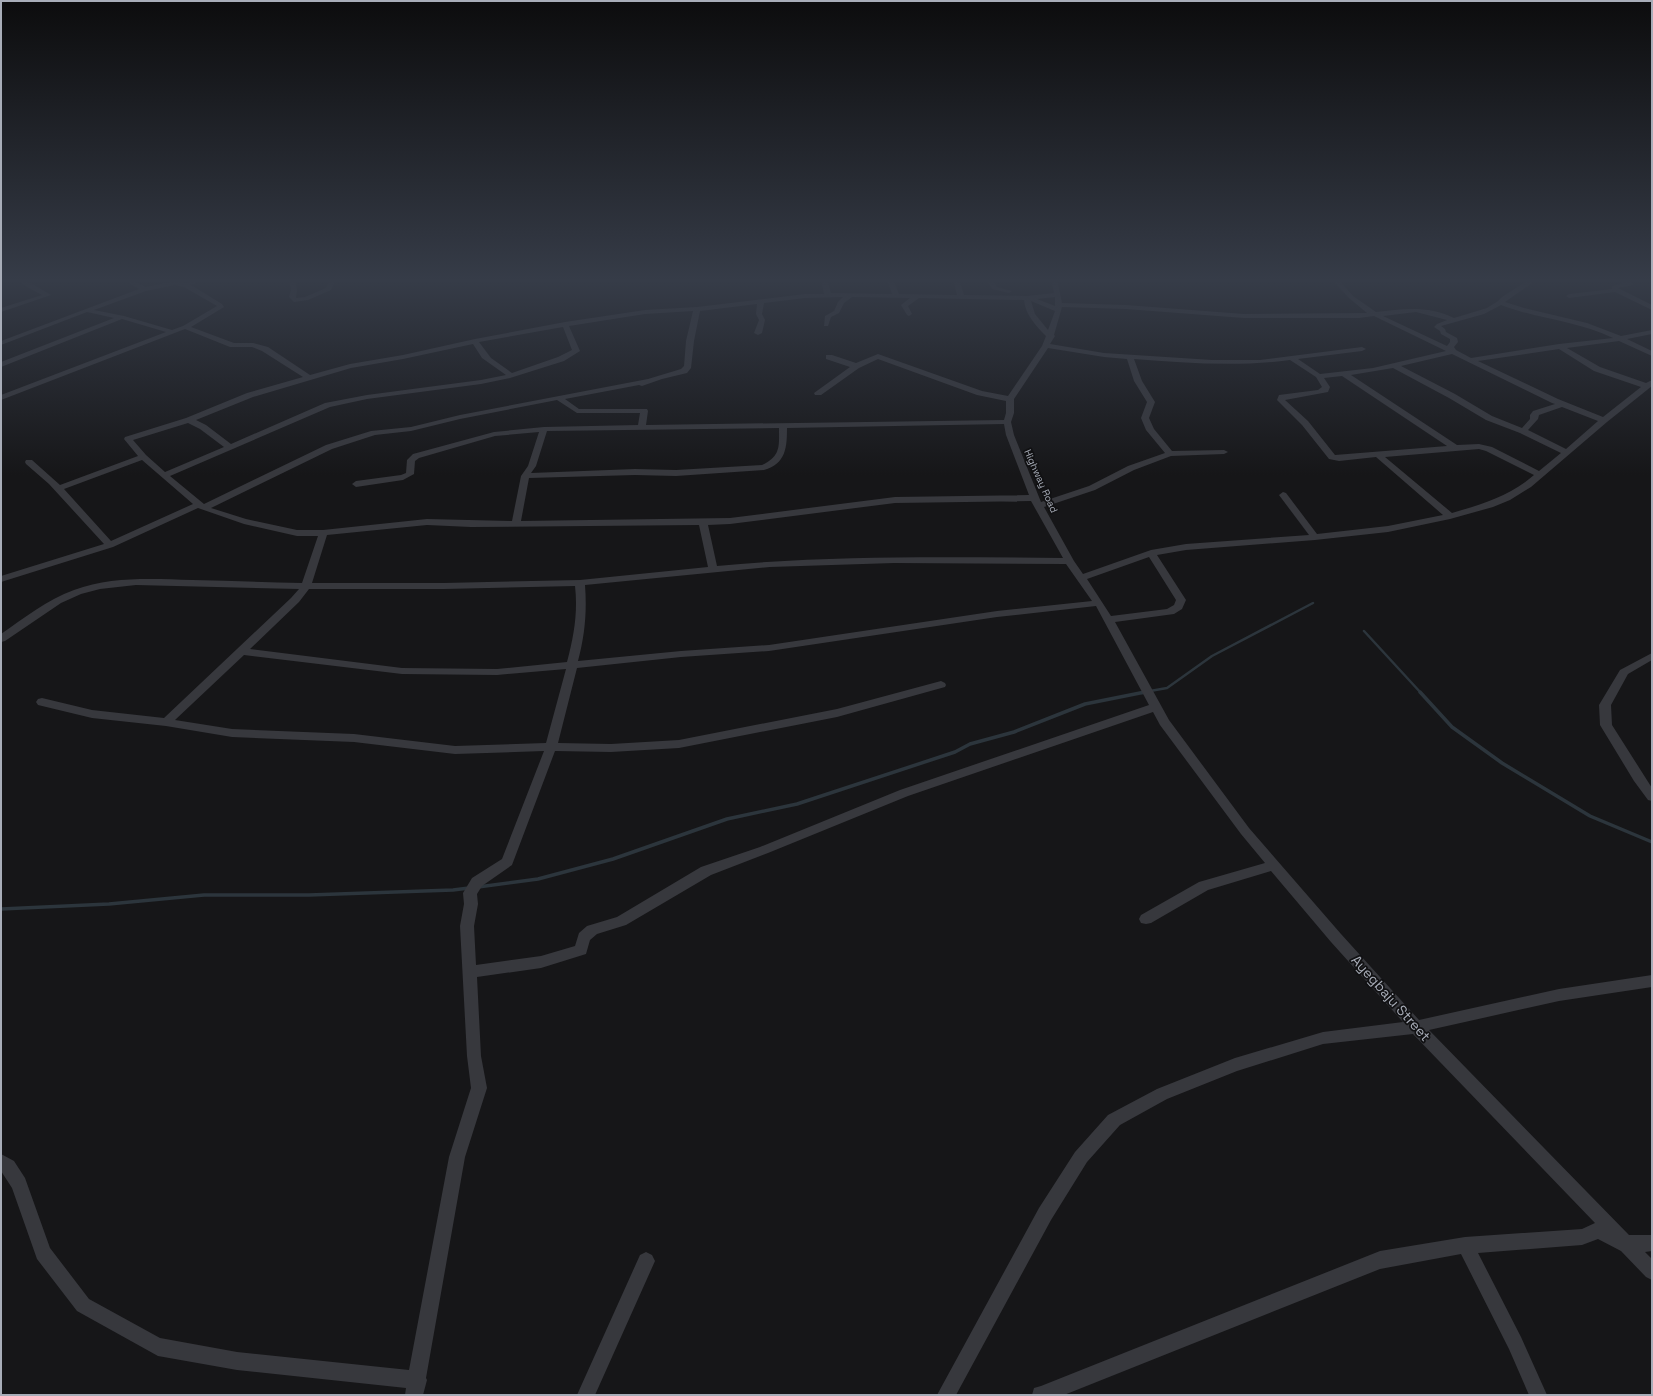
<svg xmlns="http://www.w3.org/2000/svg" width="1653" height="1396" viewBox="0 0 1653 1396" font-family="'Space Grotesk',sans-serif">
<style>
.lines{fill:none;stroke-linecap:round;stroke-linejoin:round}
.stream-far1{stroke:#2c353c;stroke-width:2.5}
.stream{stroke:#2c353c;stroke-width:3.5}
.minor{fill:#37383d;fill-rule:evenodd}
.labels{text-anchor:middle;dominant-baseline:central;stroke-width:3.5;stroke-linejoin:round;paint-order:stroke}
.far-street-label{font-size:10px;fill:#a8adb8;stroke:#111113}
.near-street-label{font-size:14px;fill:#a8adb8;stroke:#111113}
</style>
<rect width="100%" height="100%" fill="#161618"/>
<g class="lines">
<path class="stream-far1" d="M1364 631 1421 693
M1150 691 1167 688 1212 656 1313 603
M1142 693 1145 692"/>
<path class="stream" d="M1420 692 1452 727 1502 763 1590 816 1652 842
M478 887 538 879 613 859 727 819 797 804 955 752 970 744 1014 732 1085 704 1145 692
M1 909 109 904 204 895H309L453 890 469 888"/>
<path class="minor" d="M16 279H24L51 295 1 312V308L42 295 27 287Z
M122 279H130L146 287 175 281 186 283 196 279H206L191 285 222 304 224 307 191 327 234 343H253L268 347 310 375 350 364 403 355 475 339 565 322 645 310 697 307 805 294H824L821 279H827L831 293 892 294 887 279H893L899 294 957 295 953 279H959L964 295 1027 296 1054 293 1051 279H1057L1062 303 1126 305 1244 314 1367 313 1349 298 1331 279H1338L1353 296 1376 312C1402 309 1429 305 1454 318L1487 308 1498 301 1502 297 1530 279H1538L1505 302 1524 308 1587 323 1621 336 1652 330V334L1627 339 1652 351V356L1619 341 1567 348 1600 367 1646 383 1652 380V386L1607 422 1531 487 1510 500 1493 507 1450 519 1388 532 1315 540 1186 550 1157 555 1186 600 1182 609 1174 614 1115 622 1169 720 1249 828 1341 934 1419 1020 1559 989 1652 975V987L1559 1001 1429 1030 1629 1235H1652V1251L1645 1252 1652 1259V1280L1646 1277 1621 1251 1598 1239 1582 1245 1478 1253 1521 1337 1547 1395H1529L1509 1349 1461 1254 1380 1269 1064 1395H1032L1034 1388 1041 1386 1380 1251 1465 1237 1582 1229 1595 1223 1413 1034 1323 1044 1237 1071 1167 1099 1120 1125 1087 1162 1051 1220 956 1395H937L1039 1208 1075 1152 1108 1115 1157 1089 1235 1058 1323 1032 1403 1022 1331 942 1271 871 1208 890 1151 923 1146 924 1141 923 1139 919 1141 915 1199 882 1265 863 1241 834 1160 725 1153 712 908 796 768 853 711 875 626 925 597 934 590 940 586 954 541 968 477 977 481 1056 487 1088 465 1157 426 1378 427 1380 423 1395H405L406 1388 237 1370 158 1356 77 1311 37 1259 12 1188 1 1171V1154L14 1161 25 1178 50 1248 89 1299 160 1338 237 1352 409 1370 449 1157 471 1088 467 1056 460 926 464 904 463 893 472 878 502 859 544 751 455 754 354 742 232 737 166 726 92 718 38 705 36 702 38 699 42 698 92 710 164 718 291 598 299 589 136 585 100 589 81 594 61 603 5 641 1 642V634C24 618 47 600 74 590 112 576 153 579 192 580 229 581 265 582 302 583L318 536H297L244 524 198 508 113 547 1 582V576L104 544 49 484 26 464 25 462 26 460H32L60 485 138 456 124 439 125 437 186 418 247 393 303 377 262 351 252 347H230L185 329 1 400V395L166 332 122 319 1 367V362L114 318 87 312 1 345V341L139 289ZM175 285 184 287 217 306 183 326 172 330 124 316 94 310 146 291ZM843 297 838 302 834 311 825 316 824 326H828L831 317 839 313 844 303 852 297 910 298 901 305 907 315 909 316 912 314 908 306 919 298 1024 300C1025 314 1036 326 1046 336L1042 346 1008 396 982 391 878 354 856 363 832 355H826V359L850 367 814 393 815 395H821L859 368 878 359 977 395 1006 401V413L1004 420 646 425 648 411 647 409H579L565 399 639 385 642 386 662 379 687 373 691 368 694 341 700 311 757 304 756 314 759 320 754 333 758 335 762 333 765 320 762 314 764 303 805 298ZM1055 297V306L1037 299ZM1031 301 1055 311 1048 330 1035 314ZM1501 305C1538 319 1577 321 1613 338L1559 344 1471 358 1456 350 1454 347 1458 342 1457 338 1446 332 1445 329 1441 326 1484 314ZM1062 307 1126 309 1244 318H1359L1374 316 1446 351 1373 368 1320 374 1298 359 1362 351 1366 349 1362 347 1260 360H1212L1104 353 1050 344 1055 336 1054 335ZM693 311 686 341 684 366 681 369 648 379 460 415 411 427 371 431 326 445 204 504 170 476 330 407 367 399 481 384 510 378 564 361 580 351 569 326 645 314ZM1416 312 1447 320 1437 324 1434 327 1440 331 1441 334 1450 339V342L1447 346 1383 316ZM563 327 572 350 558 357 512 373 491 358 479 342ZM473 344 482 358 506 375 481 380 367 395 325 403 231 444 206 425 196 420 253 397 351 368 403 359ZM1048 348 1104 357 1127 359 1134 381 1147 402 1141 418 1146 430 1165 453 1128 466 1089 486 1041 502 1014 435 1011 422 1014 413V399ZM1559 349 1594 371 1641 387 1603 417 1558 399 1478 361ZM1452 354 1552 403 1555 404 1533 411 1530 415V419L1522 428 1492 416 1455 394 1401 366ZM1134 359C1186 363 1238 367 1290 360L1316 377 1322 387 1318 390 1279 395 1277 400 1302 425 1329 459 1339 461 1376 457 1443 515 1388 526 1317 534 1286 493 1283 492 1279 495 1309 535 1186 544 1151 550 1083 574 1074 561 1044 507 1095 490 1134 470 1171 456 1224 454 1228 452 1224 450 1172 451 1154 429 1149 418 1155 402 1142 381ZM1393 368 1449 398 1486 420 1520 433 1561 453 1539 471 1492 447 1479 444 1457 445 1351 375ZM1342 376 1447 446 1335 455 1308 421 1285 400 1328 392 1330 387 1324 378ZM557 400 577 413H640L638 425 544 427 494 432 413 454 407 460 406 473 401 475 356 481 352 484 356 487 403 480 414 474 415 461 419 458 495 436 539 432 528 466 521 476 512 521 427 519 323 530H297L246 519 211 508 332 449 375 435 411 431 460 419ZM1562 407 1598 421 1566 449 1528 430 1538 419 1539 415ZM188 423 200 429 224 447 165 472 146 455 133 440ZM1004 424 1006 435 1029 495 895 497 730 518 521 521 529 478 635 475 676 476 764 470C786 464 787 447 787 428ZM779 428C779 446 781 456 762 465L676 470 635 469 531 473 536 466 547 431ZM1479 449 1486 451 1534 475C1510 496 1482 504 1452 513L1385 457ZM142 460 193 504 111 541 64 489ZM1031 501 1063 558C947 557 832 555 717 566L708 525 730 524 895 503ZM427 525 471 527 699 525 708 567 580 580 444 583H312L327 535ZM1149 557 1176 600 1174 605 1167 609 1111 616 1087 579ZM894 563 1066 564 1092 601 997 611 769 645 681 651 578 661C585 635 587 611 585 585L770 567ZM575 586C578 612 574 636 567 662L497 669 402 668 250 649 299 602 309 589H444ZM1096 606 1149 705 900 790 760 847 701 867 617 917 587 926 579 933 575 946 541 956 476 965 474 926 478 904 477 894 482 886 512 865 555 751 611 752 679 748 837 717 945 687 946 685 945 683 941 681 837 709 679 740 611 744 558 743 577 668 681 657 769 651 997 617ZM244 655 402 674 497 675 566 669 546 743 455 746 354 734 232 729 175 720Z
M289 279H295L297 290 296 298 305 297 326 288 330 279H336L331 290 308 300 294 302 289 297 291 290Z
M990 279H997L994 282 997 287 1012 291 1009 293 992 289 988 282Z
M1613 279H1623L1633 283V285L1618 288 1652 305V310L1615 292 1569 298 1566 296 1569 294 1612 289V286L1623 283Z
M1652 653V660L1628 674 1611 705 1612 725 1652 788V801L1648 800 1634 781 1600 725 1599 705 1620 670Z
M646 1252 652 1255 655 1261 595 1395H577L640 1255Z"/>
</g>
<linearGradient id="sky" x2="0" y2="1"><stop stop-color="#0c0c0d"/><stop offset="0.59" stop-color="#363c48"/><stop offset="1" stop-color="#363c48" stop-opacity="0"/></linearGradient>
<rect width="1653" height="475" fill="url(#sky)"/>
<g class="labels">
<g class="far-street-label">
<text transform="translate(1041 481) rotate(66)">Highway Road</text>
</g>
<g class="near-street-label">
<text transform="translate(1391 998) rotate(48)">Ayegbaju Street</text>
</g>
</g>
<rect width="1653" height="1396" fill="none" stroke="#a8adb8" stroke-width="4"/>
</svg>
